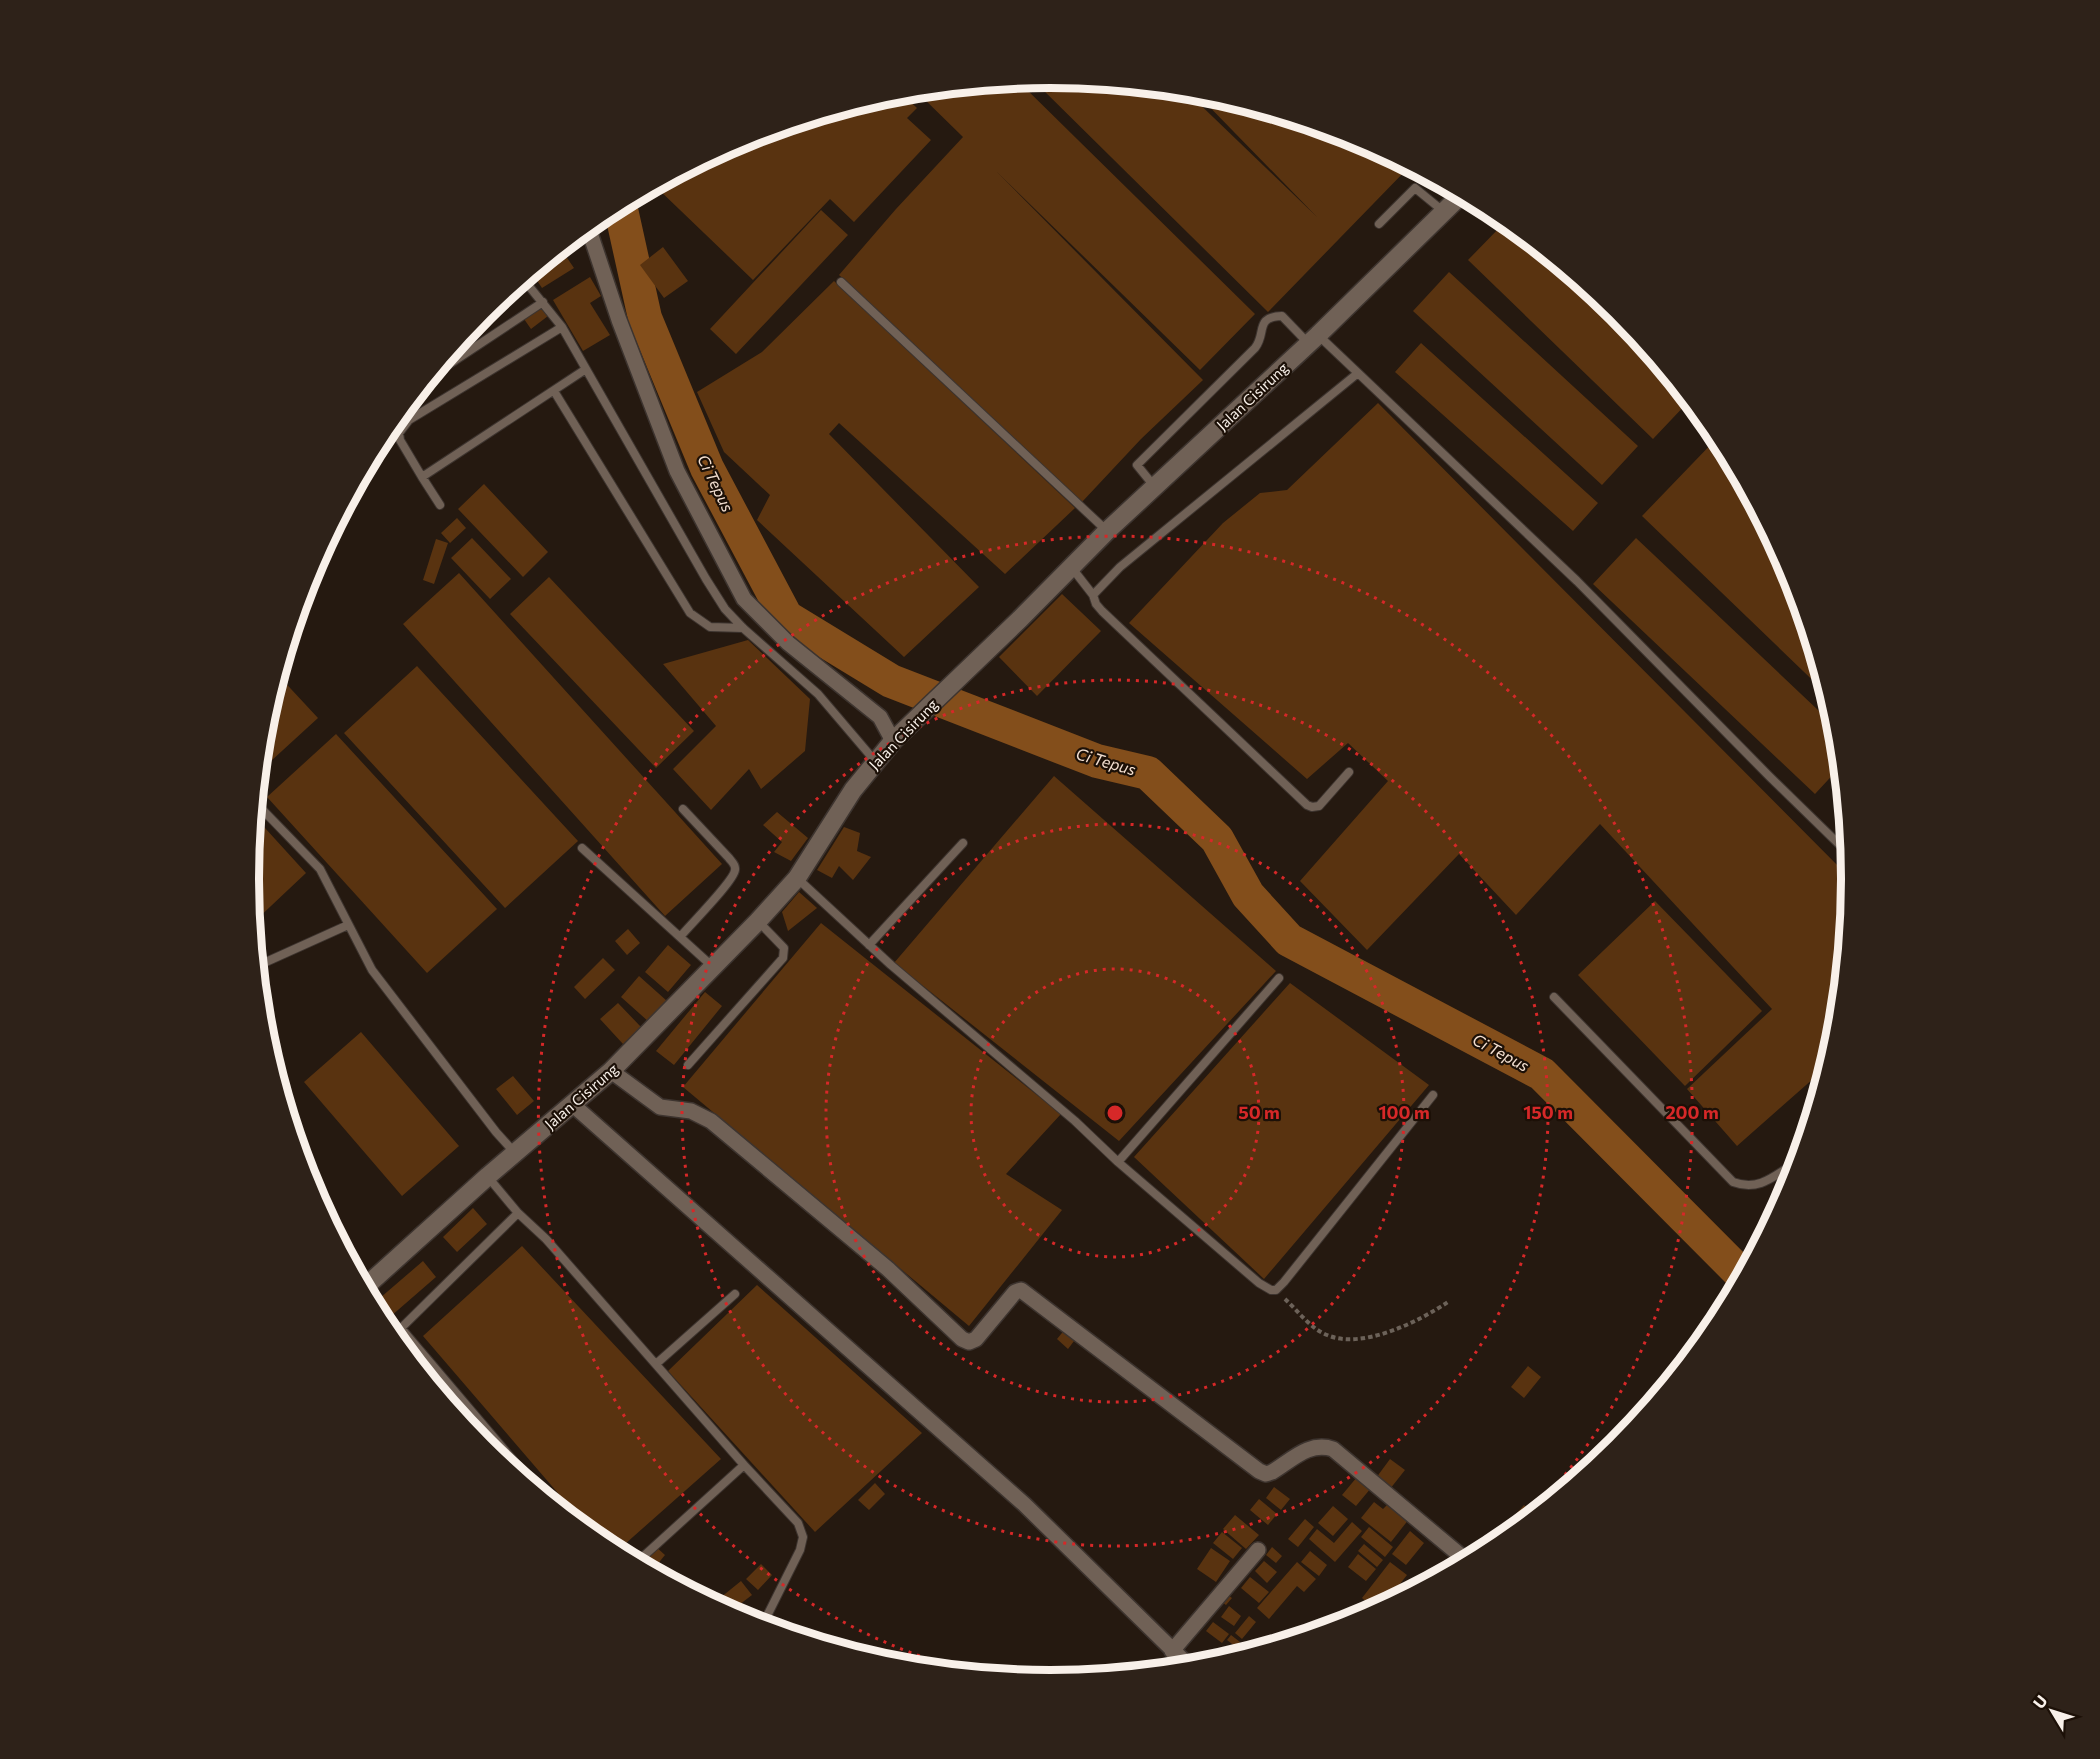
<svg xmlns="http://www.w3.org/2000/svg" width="2100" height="1759" viewBox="0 0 2100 1759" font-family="Commissioner,sans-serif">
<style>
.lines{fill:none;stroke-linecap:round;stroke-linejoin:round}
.river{stroke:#834e1b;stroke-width:34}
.building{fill:#593310}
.lane-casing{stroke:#3d342f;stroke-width:10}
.street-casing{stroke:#3d342f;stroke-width:18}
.secondary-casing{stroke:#3d342f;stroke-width:21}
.path{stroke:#6c6259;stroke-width:4;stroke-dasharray:4.5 3;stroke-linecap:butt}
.lane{stroke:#706156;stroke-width:8}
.street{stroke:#706156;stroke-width:15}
.secondary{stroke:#706156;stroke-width:18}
.ring{fill:none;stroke:#d62828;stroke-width:3;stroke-dasharray:3 6}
.labels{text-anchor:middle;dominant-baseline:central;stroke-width:4.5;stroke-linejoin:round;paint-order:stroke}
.street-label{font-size:15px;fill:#f8f0e9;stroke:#1c1007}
.water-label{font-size:16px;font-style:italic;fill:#f3dfd0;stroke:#1c1007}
.rim{fill:none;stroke:#f8f0e9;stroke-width:8}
.centre{fill:#d62828;stroke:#1c1007;stroke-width:3}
.ring-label{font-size:18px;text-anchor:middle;font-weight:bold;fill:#d62828;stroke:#1c1007;stroke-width:4.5;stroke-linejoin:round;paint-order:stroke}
</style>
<rect width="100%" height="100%" fill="#251910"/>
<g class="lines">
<path class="river" d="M620 205 645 318 707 468 786 617 891 681 1097 761 1148 773 1217 839 1248 895 1289 940 1542 1074 1743 1276"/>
</g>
<path class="building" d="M1050 78 1187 92 1317 217 1195 92 1207 93 1357 139 1409 167 1268 312 1033 80Z
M1018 81 1255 314 1200 370 996 171 1203 380 1141 439 1082 502 839 275 896 209 963 137 916 91Z
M894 93H901L917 108 907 118 931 140 854 222 830 199 753 280 655 186 744 139Z
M821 210 848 235 736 354 710 329Z
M1505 222 1689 401 1653 439 1468 260Z
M663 247 688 281 664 298 640 265Z
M561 249 574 268 542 288 532 273Z
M1449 272 1638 446 1602 485 1413 311Z
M590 277 601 296 590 303 610 335 583 351 553 300Z
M834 281 1075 508 1005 574 839 423 829 434 979 587 904 657 757 520 770 495 724 452 697 392 762 352Z
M509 292 513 297 474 325 484 313Z
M541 306 548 316 531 329 524 319Z
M1421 343 1598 503 1573 531 1395 372Z
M1378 403 1851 879 1836 1036 1825 1074 1822 1071 1737 1146 1687 1089 1772 1009 1600 824 1516 915 1459 854 1367 950 1300 881 1388 781 1348 743 1307 779 1129 623 1223 523 1260 493 1287 490Z
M1718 437 1791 573 1828 695 1642 516Z
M484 484 548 552 523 577 458 509Z
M457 518 466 528 450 543 441 533Z
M472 538 511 579 490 599 451 558Z
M1636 538 1837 728 1840 767 1815 794 1593 584Z
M436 539 448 543 434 584 423 580Z
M459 573 722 864 665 916 403 624Z
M549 577 694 731 656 768 510 614Z
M1062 594 1101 631 1037 696 999 657Z
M748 640 810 699 805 751 761 789 749 769 711 810 673 769 716 726 663 664Z
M417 666 578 841 505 908 344 733Z
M278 675 318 718 259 772 264 723Z
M336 734 497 909 427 973 267 797Z
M1054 776 1276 971 1119 1141 894 963Z
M777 812 808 838 791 861 774 852 782 842 763 825Z
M255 817 306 873 253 923 249 879Z
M844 827 860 833 857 851 871 857 853 880 839 866 832 878 817 870Z
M799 892 817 908 788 931 782 912Z
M1655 901 1762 1011 1685 1086 1578 975Z
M821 923 1061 1114 1006 1174 1062 1210 969 1326 683 1087Z
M628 929 640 943 627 955 615 941Z
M668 945 691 965 668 992 645 972Z
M603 958 615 970 585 999 574 987Z
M639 976 667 1001 649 1022 621 997Z
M1290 983 1429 1085 1264 1279 1134 1157Z
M705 992 722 1006 674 1065 656 1051Z
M618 1003 641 1027 623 1044 600 1019Z
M361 1032 459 1146 402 1196 304 1082Z
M513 1076 534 1101 517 1115 496 1089Z
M473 1208 487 1224 457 1252 443 1237Z
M522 1246 721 1459 616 1552 600 1542 423 1336Z
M423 1261 436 1277 383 1323 373 1304Z
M757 1285 922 1433 815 1532 668 1371Z
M1066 1328 1077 1337 1068 1349 1057 1339Z
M409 1349 506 1463 505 1464 483 1446 406 1352Z
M1528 1366 1541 1377 1524 1398 1511 1387Z
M1390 1459 1405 1470 1390 1489 1376 1478Z
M1357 1477 1371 1488 1356 1506 1342 1495Z
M875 1483 885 1494 869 1510 858 1500Z
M1274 1487 1290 1499 1281 1510 1266 1498Z
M1259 1499 1277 1514 1268 1525 1250 1510Z
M1374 1502 1383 1509 1389 1503 1409 1519 1391 1542 1361 1518Z
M1524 1505 1534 1514 1514 1530 1507 1524Z
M1333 1506 1348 1519 1333 1536 1318 1523Z
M1235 1515 1259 1535 1246 1549 1223 1529Z
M1305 1519 1314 1527 1298 1547 1288 1539Z
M1352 1522 1362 1531 1335 1562 1309 1539 1317 1529 1334 1543Z
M1369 1527 1393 1547 1385 1557 1361 1537Z
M1410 1531 1424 1543 1406 1565 1392 1554Z
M1222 1532 1242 1548 1233 1559 1213 1543Z
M1364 1544 1383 1560 1377 1567 1358 1551Z
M1475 1545 1484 1552 1470 1559 1466 1556Z
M655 1546 665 1555 652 1571 639 1564Z
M1272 1547 1282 1556 1276 1563 1266 1555Z
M1211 1548 1230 1561 1216 1582 1197 1569Z
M1310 1551 1327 1565 1319 1576 1301 1562Z
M1358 1554 1376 1569 1366 1581 1348 1567Z
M1264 1561 1277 1572 1267 1583 1255 1571Z
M1454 1561 1459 1565 1443 1574Z
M1297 1562 1316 1579 1304 1592 1297 1586 1269 1619 1257 1608Z
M1390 1562 1407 1575 1382 1607 1376 1610 1362 1598Z
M761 1564 772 1575 758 1590 746 1579Z
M1250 1577 1269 1592 1259 1603 1241 1588Z
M741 1581 752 1595 731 1611 720 1598Z
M1225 1593 1232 1598 1226 1605 1219 1600Z
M718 1598 727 1611 711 1603Z
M1229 1606 1241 1616 1234 1626 1221 1617Z
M1249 1616 1256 1622 1242 1639 1235 1633Z
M1213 1622 1229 1634 1222 1643 1206 1631Z
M1231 1635 1240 1642 1236 1647 1227 1640Z"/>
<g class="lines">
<g class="lane-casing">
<path id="lane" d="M1379 224 1415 188 1443 211
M524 280 562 327 706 579 725 609 743 628 818 694 875 761
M841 282 1106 530
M562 327 409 420 399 433 400 440 422 477 586 369
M1318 335 1577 581 1769 776 1849 854
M430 377 543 302
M554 391 690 613 710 627 743 628
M422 477 440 505
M1154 486 1137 465 1255 348C1267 333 1254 317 1282 316L1308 343
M1072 568 1093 595
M1349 772 1319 806 1312 807 1307 805 1102 611 1096 604 1093 595 1120 567 1358 373
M256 803 320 869 372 970 496 1132 514 1152
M582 848 713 967
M798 879 891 965 1075 1121 1118 1162 1259 1283 1271 1290H1276L1284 1282 1433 1095
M680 937C689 926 734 881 735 870 736 865 732 862 729 858L683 809
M869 945 963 843
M257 966 348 925
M1554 997 1733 1182C1760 1192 1775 1175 1798 1161
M688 1065 783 958 784 948 758 921
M1118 1162 1279 978
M488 1177 518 1213 546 1239 744 1465 798 1523 803 1537 800 1550 762 1626
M401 1328 541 1493
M393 1336 518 1213
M656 1364 735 1294
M636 1563 744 1465"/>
</g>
<g class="street-casing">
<path id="street" d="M588 227 619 320 677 471 744 599 788 643 880 717 893 741
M611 1071 660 1107 691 1111 711 1121 888 1269 962 1339 969 1342 976 1339 1015 1292 1021 1290 1259 1471 1266 1474 1272 1472C1292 1460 1309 1441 1333 1449L1467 1561
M572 1104 1024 1504 1190 1667
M1172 1651 1258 1550"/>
</g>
<g class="secondary-casing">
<path id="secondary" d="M364 1288 488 1176 611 1071 758 921 797 878 853 790 893 741 1020 619 1107 531 1318 335 1461 195"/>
</g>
<path class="path" d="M1285 1299C1298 1311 1311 1329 1327 1335 1362 1350 1418 1322 1448 1302"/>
<use href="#lane" class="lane"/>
<use href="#street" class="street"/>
<use href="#secondary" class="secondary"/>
</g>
<g class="ring">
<circle cx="1115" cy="1113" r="144"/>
<circle cx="1115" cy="1113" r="289"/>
<circle cx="1115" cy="1113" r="433"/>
<path d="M980 1674A577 577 0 1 1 1509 1535"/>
</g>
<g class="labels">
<g class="street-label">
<text transform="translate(1252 396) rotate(-43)">Jalan Cisirung</text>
<text transform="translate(903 734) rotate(-46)">Jalan Cisirung</text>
<text transform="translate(581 1096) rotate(-41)">Jalan Cisirung</text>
</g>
<g class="water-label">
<text transform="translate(716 483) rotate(64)">Ci Tepus</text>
<text transform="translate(1106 761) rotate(16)">Ci Tepus</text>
<text transform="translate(1501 1052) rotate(28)">Ci Tepus</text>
</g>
</g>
<path d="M0 0H2100V1759H0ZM259 879a791 791 0 1 1 1582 0a791 791 0 1 1-1582 0Z" fill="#2e2219" fill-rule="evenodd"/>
<path class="rim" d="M259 879a791 791 0 1 1 1582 0a791 791 0 1 1-1582 0Z"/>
<circle cx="1115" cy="1113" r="9" class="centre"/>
<g class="ring-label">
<text x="1259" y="1119">50 m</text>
<text x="1404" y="1119">100 m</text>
<text x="1548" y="1119">150 m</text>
<text x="1692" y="1119">200 m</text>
</g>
<g transform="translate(2052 1711) rotate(308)" stroke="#1c1007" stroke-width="4.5" paint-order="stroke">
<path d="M0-4.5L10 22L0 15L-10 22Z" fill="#f8f0e9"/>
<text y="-9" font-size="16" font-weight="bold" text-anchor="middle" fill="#f8f0e9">U</text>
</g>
</svg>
